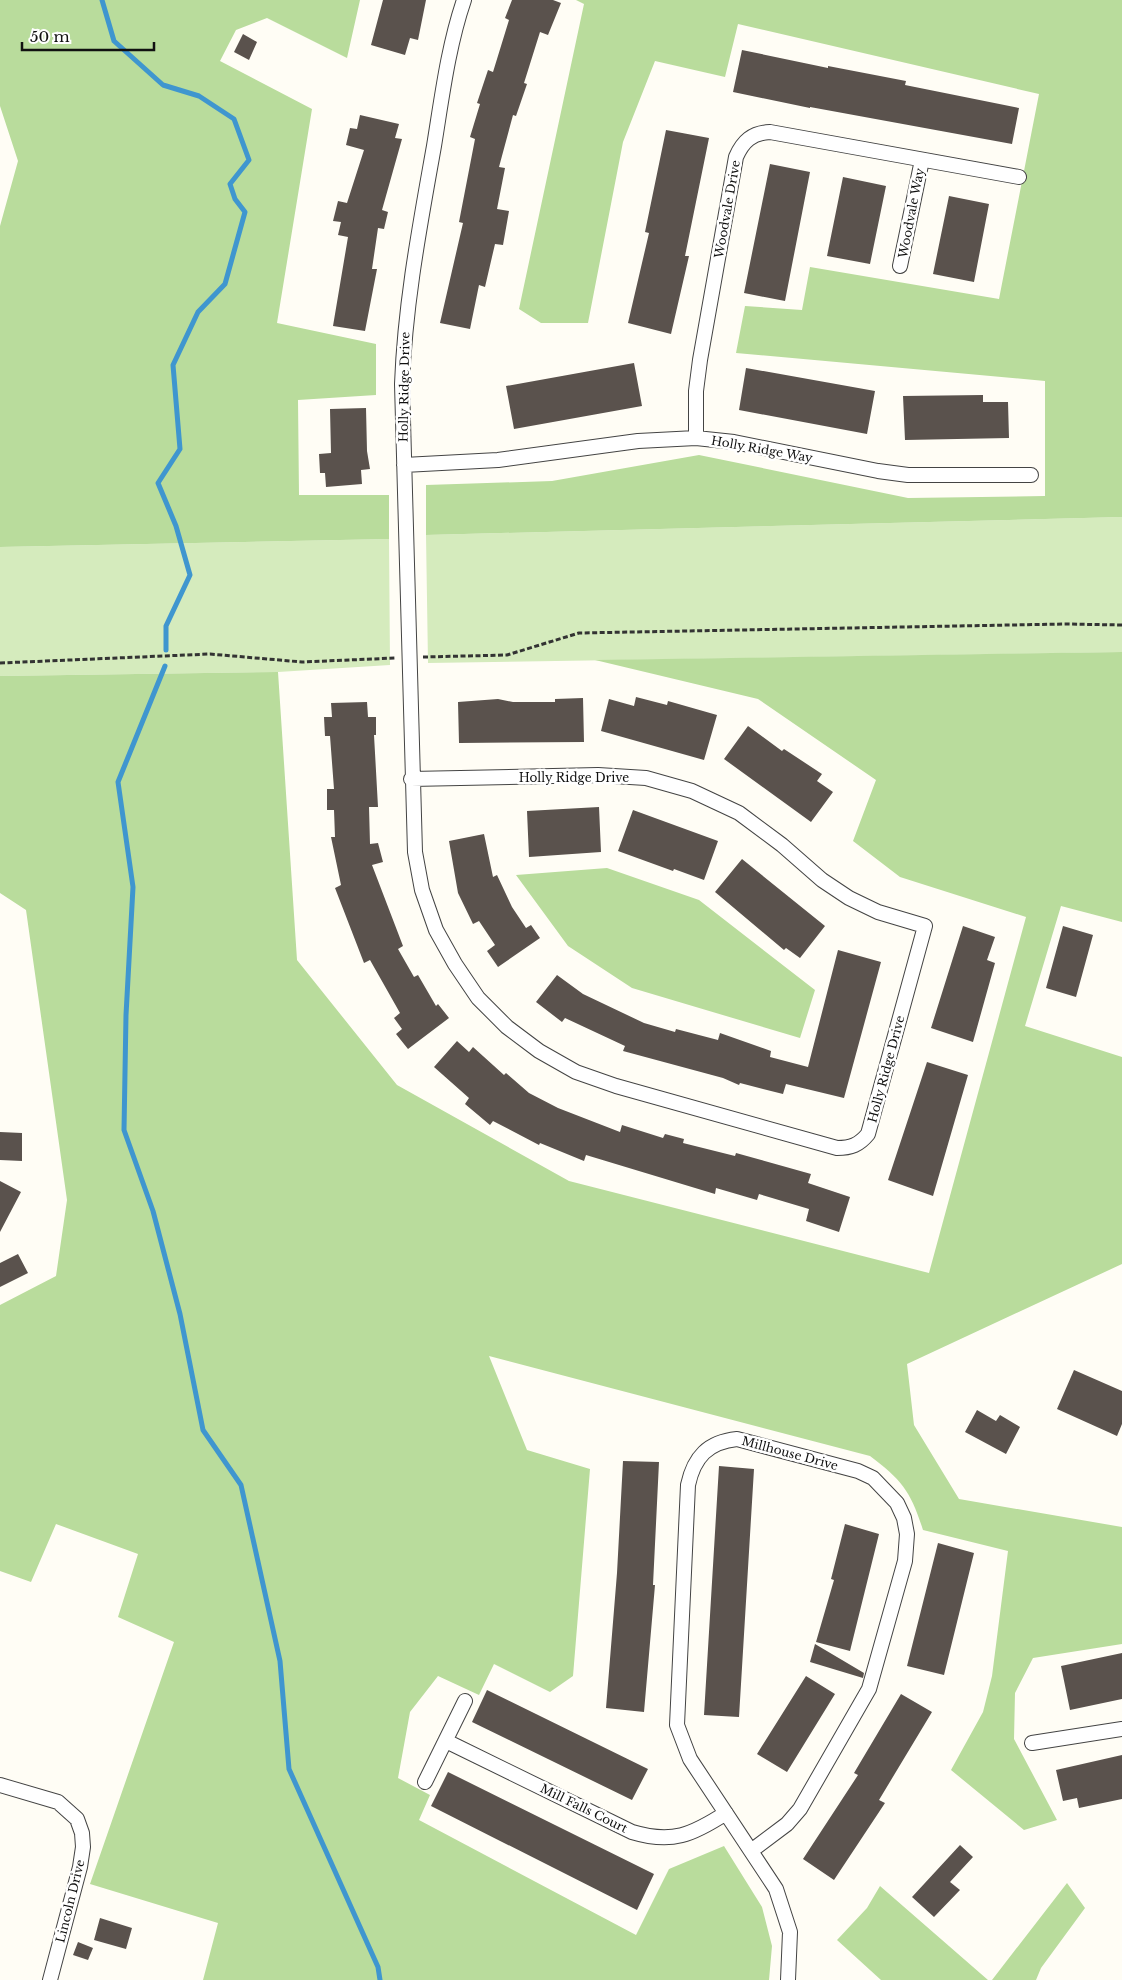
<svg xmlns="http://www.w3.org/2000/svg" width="1122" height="1980" viewBox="0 0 1122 1980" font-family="'Libre Baskerville',serif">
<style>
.green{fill:#d5ebbd}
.forest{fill:#b9dc9c}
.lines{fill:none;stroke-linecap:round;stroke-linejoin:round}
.stream{stroke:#3f96cf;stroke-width:5}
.building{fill:#5a524d}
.street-casing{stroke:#444;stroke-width:16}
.path{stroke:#333;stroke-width:3;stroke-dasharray:5 2.5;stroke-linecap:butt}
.street{stroke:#fff;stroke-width:14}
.labels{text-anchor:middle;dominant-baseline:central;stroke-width:5;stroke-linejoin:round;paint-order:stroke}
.street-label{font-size:12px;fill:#111;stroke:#fff}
</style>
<rect width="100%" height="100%" fill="#fffdf5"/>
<path class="green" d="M1122 517V652L428 663 426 535Z
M389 539 390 665 278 672 0 676V547Z"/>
<path class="forest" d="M0 0H360L347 58 267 18 236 30 220 61 312 109 277 323 376 344V395L298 400 299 495H389V539L0 547V226L18 161 0 106Z
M576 0H1122V517L426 535V485L552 481 699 455 908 498 1045 496V381L736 353 745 306 802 310 810 267 999 299 1039 94 738 24 725 77 655 61 623 142 588 323H541L519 309 584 4Z
M1122 652V922L1061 906 1025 1026 1122 1057V1264L907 1364 914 1425 959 1499 1122 1527V1644L1033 1658 1015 1693 1014 1739 1057 1820 1024 1830 951 1770 983 1712 992 1676 1008 1551 923 1530C911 1492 902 1480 870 1456L489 1356 527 1450 590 1469 573 1676 550 1692 494 1664 479 1695 438 1676 410 1712 398 1778 430 1795 419 1820 636 1935 669 1869 724 1846 762 1907 772 1946 769 1980H203L218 1923 90 1884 174 1642 118 1617 138 1554 56 1524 31 1582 0 1571V1305L56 1276 67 1200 26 910 0 893V676L278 672 297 960 397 1085 569 1181 929 1273 1026 917 900 877 853 841 876 780 758 699 595 660Z
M607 868 699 900 815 990 800 1038 632 988 568 946 516 875Z
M1067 1883 1085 1908 1041 1968 1036 1980H992Z
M880 1886 988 1980H881L837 1940 867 1908Z"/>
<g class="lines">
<path class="stream" d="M102 0 114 41 163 85 199 96 234 119 249 160 230 184 235 199 245 212 225 284 198 312 173 365 180 449 158 483 176 526 190 575 166 626V650
M165 666 118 782 133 887 126 1015 124 1130 153 1211 180 1314 203 1430 241 1485 280 1661 289 1769 378 1967 380 1980"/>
</g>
<path class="building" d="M383 0H426L418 40 410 38 405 55 371 45Z
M512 0H553L561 3 548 35 540 32 524 83 527 84 516 116 513 115 499 167 505 168 497 209 509 211 503 245 495 244 485 287 479 285 470 329 440 323 463 223 459 222 475 139 470 137 480 104 477 103 488 70 493 72 509 20 505 18Z
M243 34 257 42 249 60 234 52Z
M742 50 828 68V66L906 81 905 85 1019 108 1012 144 810 107V108L733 92Z
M360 115 399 124 395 138 402 139 382 210 388 212 384 229 378 228 372 269H377L365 331 333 326 348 237 338 235 341 222 333 221 338 201 347 203 364 150 346 145 350 128 357 129Z
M666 130 709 138 685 256H689L671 334 628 323 649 233 645 232Z
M770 164 810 172 785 301 744 293Z
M843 177 886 186 870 264 827 256Z
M949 196 989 204 974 282 933 274Z
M634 363 642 406 514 429 506 386Z
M746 368 875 391 867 434 739 410Z
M983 395V402H1008L1009 438 905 440 903 396Z
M366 408 367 451 370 469 361 470 362 484 326 487 325 473H320L319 454 331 453 330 409Z
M636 697 667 705 668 701 717 715 704 760 601 731 609 699 634 706Z
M583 698 584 742 459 743 458 702 498 699 513 702H555V699Z
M367 702 368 717H376V735H374L378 807H369L370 844 378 843 383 862 372 865 403 946 398 949 414 977 418 975 436 1006 438 1004 449 1018 408 1049 396 1034 402 1029 394 1018 400 1013 370 960 364 963 335 888 341 885 331 837H335L334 810H327V789H334L330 736H325L324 717H332L331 703Z
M748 726 782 751 784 749 822 774 817 781 833 792 811 822 724 759Z
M599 807 601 852 529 857 527 811Z
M633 810 718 841 704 880 674 869 673 871 618 851Z
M484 834 493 877 497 875 512 907 526 928 531 925 540 938 498 967 487 951 495 945 479 921 473 924 458 893 449 841Z
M742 859 825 926 800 958 786 948 784 950 715 892Z
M963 926 995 937 987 960 995 963 973 1042 931 1028Z
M1063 926 1093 935 1076 997 1046 988Z
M838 950 881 962 844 1098 786 1084 783 1094 740 1083 739 1085 723 1078 623 1051 625 1046 565 1018 562 1022 536 1002 557 975 583 994 644 1023 675 1032 676 1029 718 1040 720 1033 771 1051 770 1057 808 1067Z
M457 1041 469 1052 473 1047 504 1075 506 1073 529 1093 558 1108 620 1132 622 1125 663 1138 665 1134 684 1139 683 1143 735 1156 736 1153 811 1174 808 1183 850 1197 839 1232 806 1221 809 1209 759 1194 757 1200 716 1188 715 1194 586 1155 584 1161 540 1143 539 1145 493 1121 490 1125 465 1104 469 1098 434 1067Z
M927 1062 968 1075 933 1196 888 1180Z
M0 1132 22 1133V1161L0 1160Z
M0 1181 21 1192 0 1232Z
M18 1254 28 1273 0 1287V1263Z
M1074 1370 1122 1391V1424L1117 1436 1057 1409Z
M977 1410 996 1421 1000 1415 1020 1427 1006 1454 965 1432Z
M623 1461 659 1462 653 1585H655L644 1712 606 1708 617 1573Z
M719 1466 754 1469 739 1717 704 1715Z
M845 1524 879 1534 850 1651 816 1642 834 1580 831 1579Z
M938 1543 974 1553 944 1675 907 1666Z
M815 1644 864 1673 863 1678 810 1662Z
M1122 1653V1699L1070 1710 1061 1666Z
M806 1676 835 1694 787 1772 757 1754Z
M487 1690 648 1769 632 1800 472 1722Z
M901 1694 932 1712 879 1800 885 1803 834 1880 803 1859 858 1775 854 1773Z
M1122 1755V1799L1079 1808 1077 1798 1063 1801 1056 1770Z
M448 1772 654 1874 637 1910 431 1806Z
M960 1845 973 1857 950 1882 960 1890 934 1917 912 1897Z
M100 1918 132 1928 126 1949 94 1940Z
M78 1942 93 1948 88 1960 73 1955Z"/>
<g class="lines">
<g class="street-casing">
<path id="street" d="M900 266 922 160
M696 438V391L700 360 736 157C743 141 752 133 770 132L1019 177
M404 465 498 460 638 441 696 438 734 442 878 471 908 475H1031
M411 779 598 775 646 778 692 791 739 813 782 845 822 880 849 898 878 912 925 926 868 1134C859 1145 851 1148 837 1148L616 1086 576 1072 539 1051 507 1027 478 998 455 964 436 930 422 890 415 852 402 384C405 303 420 225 434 146 442 97 448 47 464 0
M446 1741 632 1832C672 1844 692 1835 726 1813
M1032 1743 1122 1729
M425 1782 465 1701
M0 1785 58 1802 77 1819 82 1833 83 1847 80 1867 50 1980
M751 1851 787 1824 800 1809 869 1689 905 1561 907 1534 904 1518 897 1503 873 1478 858 1471 737 1439C708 1442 694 1457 688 1485L677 1725 690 1759 776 1889 790 1932 788 1980"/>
</g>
<path class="path" d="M423 657 507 655 579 633 1065 624 1122 625
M0 663 210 654 302 662 395 658"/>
<use href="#street" class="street"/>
</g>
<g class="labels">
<g class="street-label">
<text transform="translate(727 209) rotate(-80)">Woodvale Drive</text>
<text transform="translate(911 213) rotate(-79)">Woodvale Way</text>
<text transform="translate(404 387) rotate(-89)">Holly Ridge Drive</text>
<text transform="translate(762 449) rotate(10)">Holly Ridge Way</text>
<text x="574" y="777">Holly Ridge Drive</text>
<text transform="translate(886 1069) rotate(-75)">Holly Ridge Drive</text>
<text transform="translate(790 1453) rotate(15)">Millhouse Drive</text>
<text transform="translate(584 1808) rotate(26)">Mill Falls Court</text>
<text transform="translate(70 1901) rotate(-76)">Lincoln Drive</text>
</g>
</g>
<path d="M22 42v8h132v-8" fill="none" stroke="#111111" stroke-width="2.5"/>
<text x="30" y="42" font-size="15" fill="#111111" stroke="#ffffff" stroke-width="4" paint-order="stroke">50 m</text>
</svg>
